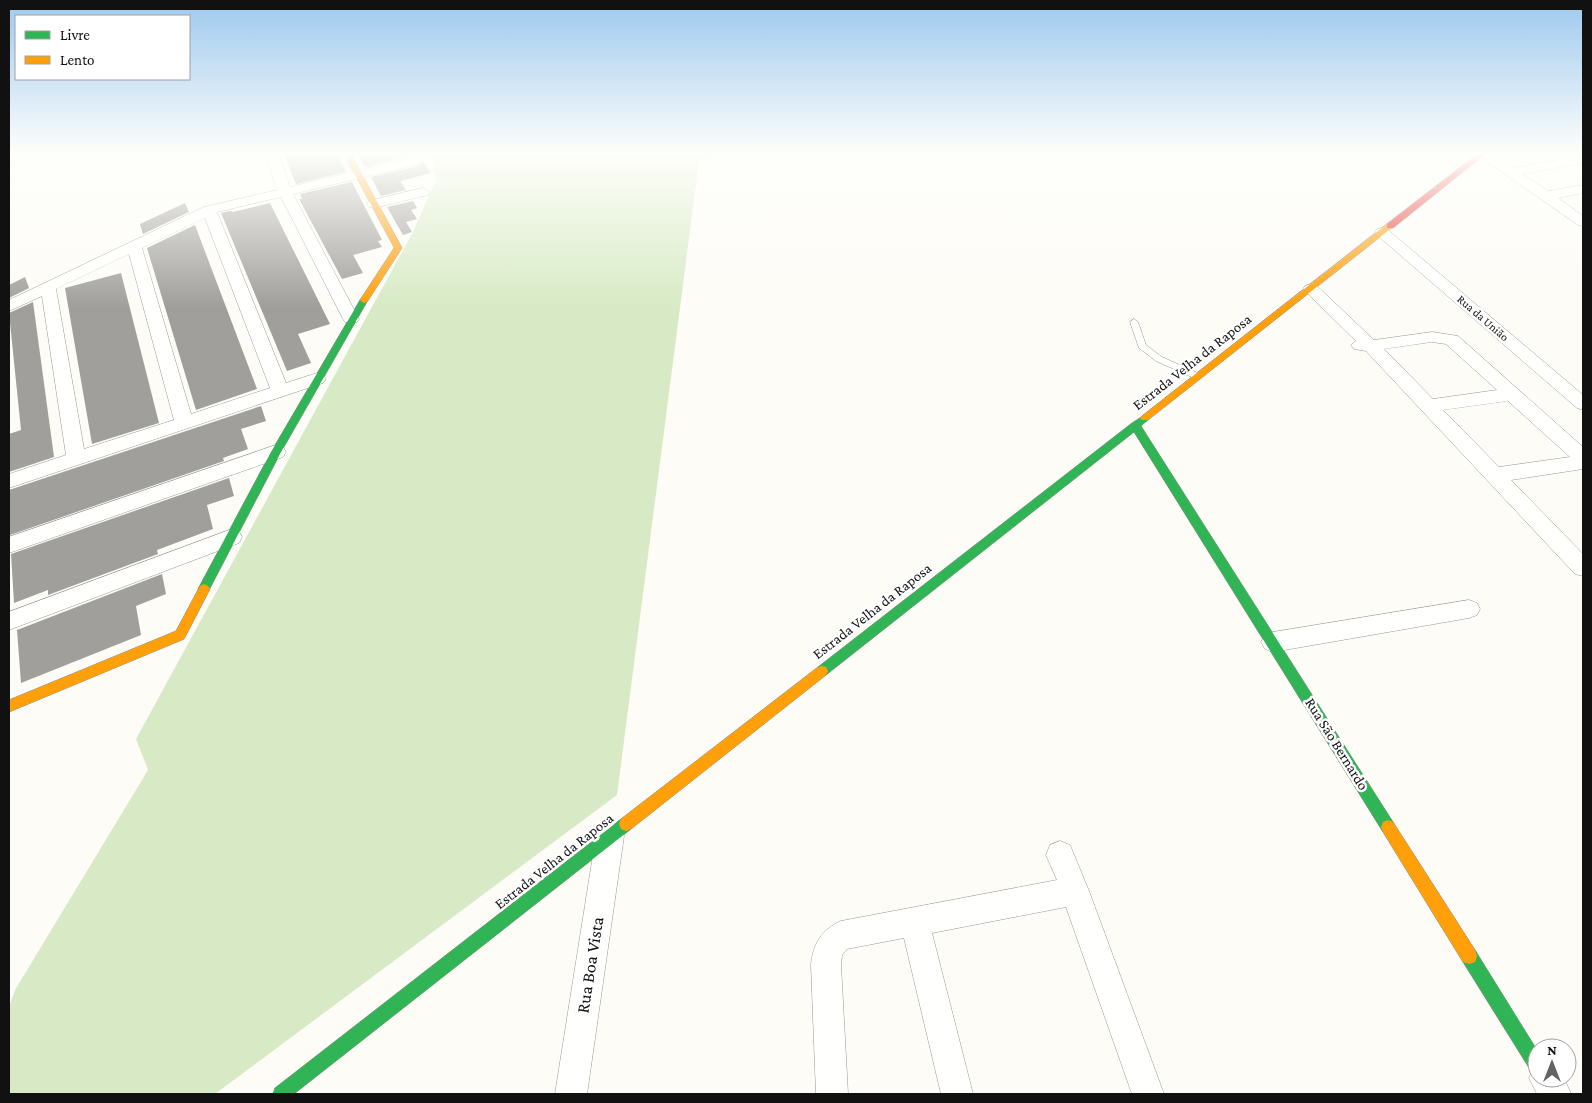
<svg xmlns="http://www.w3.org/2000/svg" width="1592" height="1103" viewBox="0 0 1592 1103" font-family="'Crimson Pro',serif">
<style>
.forest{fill:#d8eac5}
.building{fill:#a19f9c}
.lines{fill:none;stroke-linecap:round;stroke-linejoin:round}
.lane-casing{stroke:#979795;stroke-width:1}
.street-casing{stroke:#979795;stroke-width:1}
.fast-casing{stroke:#8e8d8b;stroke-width:1}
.slow-casing{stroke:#8e8d8b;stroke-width:1}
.jam-casing{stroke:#8e8d8b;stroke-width:1}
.lane{fill:#fffffe;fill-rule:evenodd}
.street{fill:#fffffe;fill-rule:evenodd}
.fast{fill:#30b455;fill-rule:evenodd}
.slow{fill:#ff9f0a;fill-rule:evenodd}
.jam{fill:#e5322d;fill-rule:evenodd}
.labels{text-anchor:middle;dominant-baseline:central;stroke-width:5;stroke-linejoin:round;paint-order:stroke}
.far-street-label{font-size:12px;fill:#111;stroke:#fff}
.street-label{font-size:15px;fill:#111;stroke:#fff}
.near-street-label{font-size:18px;fill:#111;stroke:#fff}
</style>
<rect width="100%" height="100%" fill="#fdfcf7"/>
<path class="forest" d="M431 152H740L699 161 617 795 215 1094H9V1007L15 990 148 770 136 739 414 230 436 180Z"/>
<path class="building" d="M283 152H336L346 172 296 184Z
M357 152H417L421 159 414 155 365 167Z
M423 161 431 173 400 181 406 190 381 196 371 177 419 166Z
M352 182 382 240 378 241 382 247 353 255 363 273 342 279 299 199H302L300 194Z
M413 201 417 208 411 210 417 219 406 222 412 232 403 235 387 207Z
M185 203 189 212 143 234 140 224Z
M270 203 330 324 298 334 311 363 287 371 221 213 230 211 233 212Z
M195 225 257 389 196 410 147 248Z
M121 273 159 423 92 444 65 288Z
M25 277 29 288 9 298V285Z
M33 302 54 457 9 472V434L21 430 9 313Z
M261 406 266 421 241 429 248 449 223 458 224 461 10 535 9 490Z
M229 478 234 496 207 505 213 529 157 550 158 554 48 595V590L14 603 11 554Z
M162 574 166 594 136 606 141 635 21 683 17 630Z"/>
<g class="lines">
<g class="lane-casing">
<path id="lane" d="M1134 319 1138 322 1146 345 1162 357 1200 374V378H1194L1156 361 1139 348 1130 322Z"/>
</g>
<g class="street-casing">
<path id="street" d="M11 152H29L28 155 9 162V153Z
M265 152H278L290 187 414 157 421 161 419 164 293 194 359 319 357 322H345L343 319 281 197 217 212 286 383 317 373 323 375 326 379 323 383 9 488V474L66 455 42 296 9 311V300L204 207 277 190ZM205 218 270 388 191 414 142 248ZM129 254 174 420 84 449 56 289Z
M1478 152H1491L1515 168 1583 155V163L1522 174 1548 191 1583 185V193L1558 198 1583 216V226L1578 225 1479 156Z
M423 188 430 192 428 195 374 208 369 207 367 204 369 201Z
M1382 228 1387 229 1583 395V410L1577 408 1377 235 1375 232 1377 229Z
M1311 284 1317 286 1374 340 1432 332 1458 336 1583 447V469L1511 480 1583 554V576L1575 574 1366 351 1354 349 1351 345 1356 341 1303 289 1305 286ZM1432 342 1446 344 1497 390 1433 399 1384 349ZM1508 401 1570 457 1499 467 1443 410Z
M276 445 283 447 286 452 283 457 9 553V537Z
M232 529 239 531 242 537 239 543 9 630V612Z
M1469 600 1477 603 1480 609 1477 615 1469 618 1273 652 1265 649 1261 642 1265 635 1273 632Z
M610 823 620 827 624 836 587 1094H555L596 836 600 827Z
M1060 841 1070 845 1089 891 1164 1094H1132L1066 907 932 933 973 1094H941L904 938 847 949 842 955 841 965 848 1094H816L811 965C813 944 821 930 841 921L1057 880 1046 855 1050 845Z
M1537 1065V1078H1564L1571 1094H1537L1529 1078 1534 1067Z"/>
</g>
<g class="fast-casing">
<path id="fast" d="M364 297 368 300 281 452 208 592H200L198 589 271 452 360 300Z
M1145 415 1150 418 1141 426 1393 822 1395 827 1393 832 1388 834 1383 832 1134 432 826 675 822 676 818 675 816 671 818 667 1132 423Z
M626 817 631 819 633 824 631 829 294 1094H273L275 1088 621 819Z
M1469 948 1475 950 1537 1050V1073L1531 1071 1463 962 1461 956 1463 950Z"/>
</g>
<g class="slow-casing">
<path id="slow" d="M343 152H350L402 248 367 302 364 303 360 300 394 248Z
M1387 224 1394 226 1148 420H1142L1140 418 1142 416Z
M204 584 208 586 210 589 184 639 9 712V700L176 631 200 586Z
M822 666 826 667 828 671 826 675 631 829 626 831 621 829 619 824 621 819 818 667Z
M1388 820 1393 822 1475 950 1477 956 1475 962 1469 964 1463 962 1383 832 1381 827 1383 822Z"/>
</g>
<g class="jam-casing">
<path id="jam" d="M1480 152H1488L1393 228H1387V224Z"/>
</g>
<use href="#lane" class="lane"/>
<use href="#street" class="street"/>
<use href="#fast" class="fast"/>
<use href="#slow" class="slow"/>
<use href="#jam" class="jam"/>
</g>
<linearGradient id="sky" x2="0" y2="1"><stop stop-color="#9dc9ee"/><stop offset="0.5" stop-color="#fefefb"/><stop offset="1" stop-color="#fefefb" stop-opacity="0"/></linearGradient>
<rect width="1592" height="307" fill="url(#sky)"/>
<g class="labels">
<g class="far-street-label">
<text transform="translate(1483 318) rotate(41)">Rua da União</text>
</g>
<g class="street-label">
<text transform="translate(1192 362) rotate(-38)">Estrada Velha da Raposa</text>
<text transform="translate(872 611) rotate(-38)">Estrada Velha da Raposa</text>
<text transform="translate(1337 744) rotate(58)">Rua São Bernardo</text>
<text transform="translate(554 861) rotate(-38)">Estrada Velha da Raposa</text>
</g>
<g class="near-street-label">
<text transform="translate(590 965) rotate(-81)">Rua Boa Vista</text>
</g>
</g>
<rect width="1592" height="1103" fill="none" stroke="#111111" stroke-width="20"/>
<rect x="15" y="15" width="175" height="65" fill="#ffffff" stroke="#a0a0a0"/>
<rect x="25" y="31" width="25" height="8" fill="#30b455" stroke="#a0a0a0"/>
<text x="60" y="40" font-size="15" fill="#111111">Livre</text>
<rect x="25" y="56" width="25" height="8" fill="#ff9f0a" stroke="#a0a0a0"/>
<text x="60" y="65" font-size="15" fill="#111111">Lento</text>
<g transform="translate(1552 1063)"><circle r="24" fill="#ffffff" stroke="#a0a0a0"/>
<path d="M0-4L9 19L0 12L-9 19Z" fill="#646362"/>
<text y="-8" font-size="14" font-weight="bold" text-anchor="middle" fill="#111111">N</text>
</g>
</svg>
